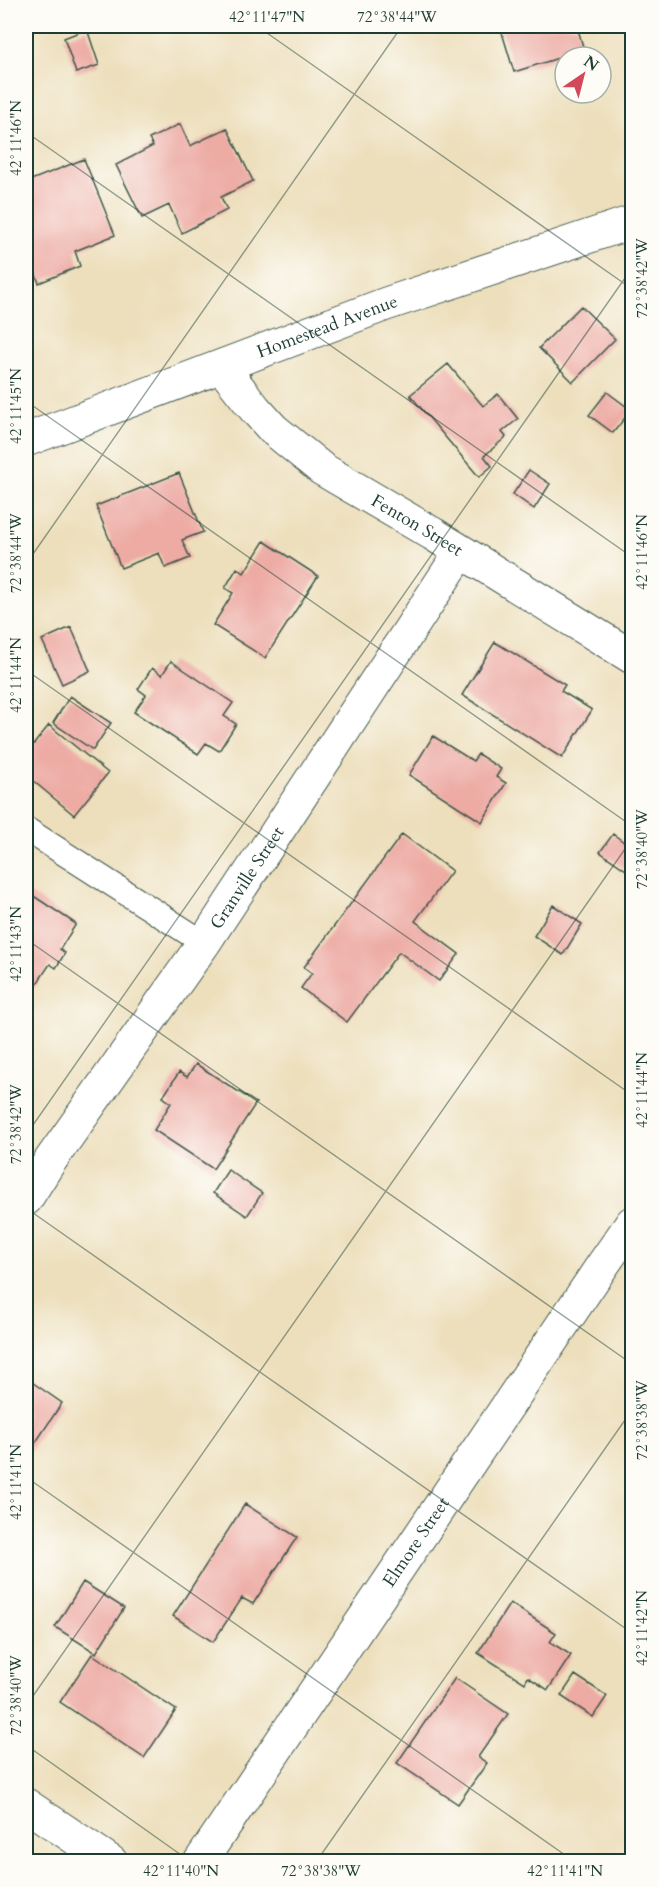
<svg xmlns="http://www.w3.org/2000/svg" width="658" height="1887" viewBox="0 0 658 1887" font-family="Cardo,serif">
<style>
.building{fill:#edaba4}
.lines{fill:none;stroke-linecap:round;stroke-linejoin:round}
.lane-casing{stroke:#3e5548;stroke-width:26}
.street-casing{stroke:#3e5548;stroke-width:35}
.primary-casing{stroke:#3e5548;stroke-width:35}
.lane{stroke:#fff;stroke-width:24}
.street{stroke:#fff;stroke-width:33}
.primary{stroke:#fff;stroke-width:33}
.ticks{fill:none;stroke:#1f3d34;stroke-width:1.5;stroke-opacity:0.45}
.labels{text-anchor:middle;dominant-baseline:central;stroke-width:4.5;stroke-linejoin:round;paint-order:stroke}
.street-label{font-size:18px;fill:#1f3d34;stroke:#fdfcf7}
.neatline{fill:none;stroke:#1f3d34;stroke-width:2}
.ticks-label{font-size:15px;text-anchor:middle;fill:#1f3d34}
</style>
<rect width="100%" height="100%" fill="#fdfcf7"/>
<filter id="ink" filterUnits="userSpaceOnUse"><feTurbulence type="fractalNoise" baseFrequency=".0167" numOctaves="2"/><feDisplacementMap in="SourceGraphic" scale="12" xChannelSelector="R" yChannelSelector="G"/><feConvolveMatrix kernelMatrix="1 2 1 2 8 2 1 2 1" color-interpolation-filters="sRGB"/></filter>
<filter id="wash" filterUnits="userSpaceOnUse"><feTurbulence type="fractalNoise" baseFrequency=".008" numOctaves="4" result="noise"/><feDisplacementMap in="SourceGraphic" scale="24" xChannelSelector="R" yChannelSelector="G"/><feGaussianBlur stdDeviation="1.35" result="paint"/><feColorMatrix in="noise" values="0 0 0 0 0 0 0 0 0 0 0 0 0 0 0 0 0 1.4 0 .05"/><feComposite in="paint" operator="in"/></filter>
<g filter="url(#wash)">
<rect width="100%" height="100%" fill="#eddfbc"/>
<g id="blocks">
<path class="building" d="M500 26H577L584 50 514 72Z
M87 29 99 65 76 73 64 38Z
M180 124 190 146 227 128 253 181 221 197 227 210 182 233 169 205 142 218 116 165 153 146 149 139Z
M84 159 115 235 75 251 80 266 39 283 34 270 26 273V182Z
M581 306 615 339 573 382 539 348Z
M448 364 483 406 498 394 518 419 502 432 506 437 484 456 492 466 479 477 410 395Z
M607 392 631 410 613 433 589 415Z
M529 470 550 484 534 509 513 494Z
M179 473 203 532 182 540 190 558 165 568 159 553 121 568 96 506Z
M264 541 318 576 265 658 213 625 233 593 225 588 237 568 244 573Z
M71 627 90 671 62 684 42 640Z
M495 642 565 685 561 691 592 710 562 758 462 695Z
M171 661 233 703 224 716 236 724 219 751 206 743 198 754 134 712 146 695 138 689 152 668 162 675Z
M70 696 111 723 93 750 53 723Z
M49 725 108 773 74 815 26 775V754Z
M433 736 473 761 478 754 501 769 496 777 506 783 482 822 409 775Z
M402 834 452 871 415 921 459 954 439 981 399 952 347 1022 301 988 312 973 304 967Z
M613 834 632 848V874L600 852Z
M26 891 76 924 60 949 65 953 56 968 50 964 34 988 26 982Z
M553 905 582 924 563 955 534 936Z
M196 1064 256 1103 213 1169 154 1130 171 1103 163 1097 179 1072 187 1077Z
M228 1170 262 1193 247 1216 213 1193Z
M26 1378 62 1403 26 1457Z
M245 1504 297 1537 253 1604 242 1598 213 1642 173 1616Z
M83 1582 124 1608 96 1653 55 1627Z
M510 1603 556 1633 550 1642 571 1655 548 1690 528 1677 525 1683 478 1653Z
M92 1654 176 1710 144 1758 60 1702Z
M575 1675 607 1696 593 1717 561 1696Z
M455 1678 508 1714 478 1757 487 1763 458 1804 397 1763Z
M632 1846V1862H622Z"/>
</g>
</g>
<g filter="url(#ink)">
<use href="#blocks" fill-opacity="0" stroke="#3e5548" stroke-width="1.5"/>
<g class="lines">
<g class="lane-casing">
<path id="lane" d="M26 829 204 943"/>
</g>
<g class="street-casing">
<g id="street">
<path id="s1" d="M222 367 255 409 273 429 322 469 433 534 632 657"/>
<path id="s2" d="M26 1199 50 1161 204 943 461 552"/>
<path d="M26 1805 111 1862"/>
<path id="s3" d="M200 1862 602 1266 632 1223"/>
</g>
</g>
<g class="primary-casing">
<g id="primary">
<path id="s4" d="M26 440 386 304 632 222"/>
</g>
</g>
<use href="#lane" class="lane"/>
<use href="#street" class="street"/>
<use href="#primary" class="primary"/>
</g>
</g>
<path class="ticks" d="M257 26 632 289M26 132 632 557M26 401 632 826M26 564 402 26M26 670 632 1095M26 939 632 1364M26 1135 632 268M26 1208 632 1633M26 1477 575 1862M26 1706 632 839M26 1745 191 1862M316 1862 632 1410"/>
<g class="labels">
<g class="street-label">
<text stroke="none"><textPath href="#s4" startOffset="322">Homestead Avenue</textPath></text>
<text stroke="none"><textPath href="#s1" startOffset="254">Fenton Street</textPath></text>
<text stroke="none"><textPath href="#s2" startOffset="390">Granville Street</textPath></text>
<text stroke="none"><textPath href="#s3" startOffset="386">Elmore Street</textPath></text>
</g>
</g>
<rect width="658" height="1887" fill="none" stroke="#fdfcf7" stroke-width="66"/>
<g transform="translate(583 75) rotate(35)"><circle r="28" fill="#fdfcf7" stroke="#a4b0a9" stroke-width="1.5"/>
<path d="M0-4.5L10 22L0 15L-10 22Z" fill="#d1495b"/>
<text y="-9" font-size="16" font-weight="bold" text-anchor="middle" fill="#1f3d34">N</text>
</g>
<rect x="33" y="33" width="592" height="1821" class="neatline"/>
<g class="ticks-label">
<text x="267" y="22">42°11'47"N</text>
<text x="397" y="22">72°38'44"W</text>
<text transform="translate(16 138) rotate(-90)" y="5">42°11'46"N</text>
<text transform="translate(642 278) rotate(-90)" y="5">72°38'42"W</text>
<text transform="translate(16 406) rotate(-90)" y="5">42°11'45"N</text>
<text transform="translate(642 552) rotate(-90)" y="5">42°11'46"N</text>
<text transform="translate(16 553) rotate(-90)" y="5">72°38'44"W</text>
<text transform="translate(16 675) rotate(-90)" y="5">42°11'44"N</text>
<text transform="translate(642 849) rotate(-90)" y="5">72°38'40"W</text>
<text transform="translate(16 944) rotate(-90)" y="5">42°11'43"N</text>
<text transform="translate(642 1090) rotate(-90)" y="5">42°11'44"N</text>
<text transform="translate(16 1124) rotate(-90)" y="5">72°38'42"W</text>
<text transform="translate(642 1420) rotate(-90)" y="5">72°38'38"W</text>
<text transform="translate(16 1482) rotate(-90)" y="5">42°11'41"N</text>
<text transform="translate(642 1628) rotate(-90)" y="5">42°11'42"N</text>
<text transform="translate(16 1695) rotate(-90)" y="5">72°38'40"W</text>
<text x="181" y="1876">42°11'40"N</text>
<text x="321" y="1876">72°38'38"W</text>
<text x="565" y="1876">42°11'41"N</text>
</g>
</svg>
